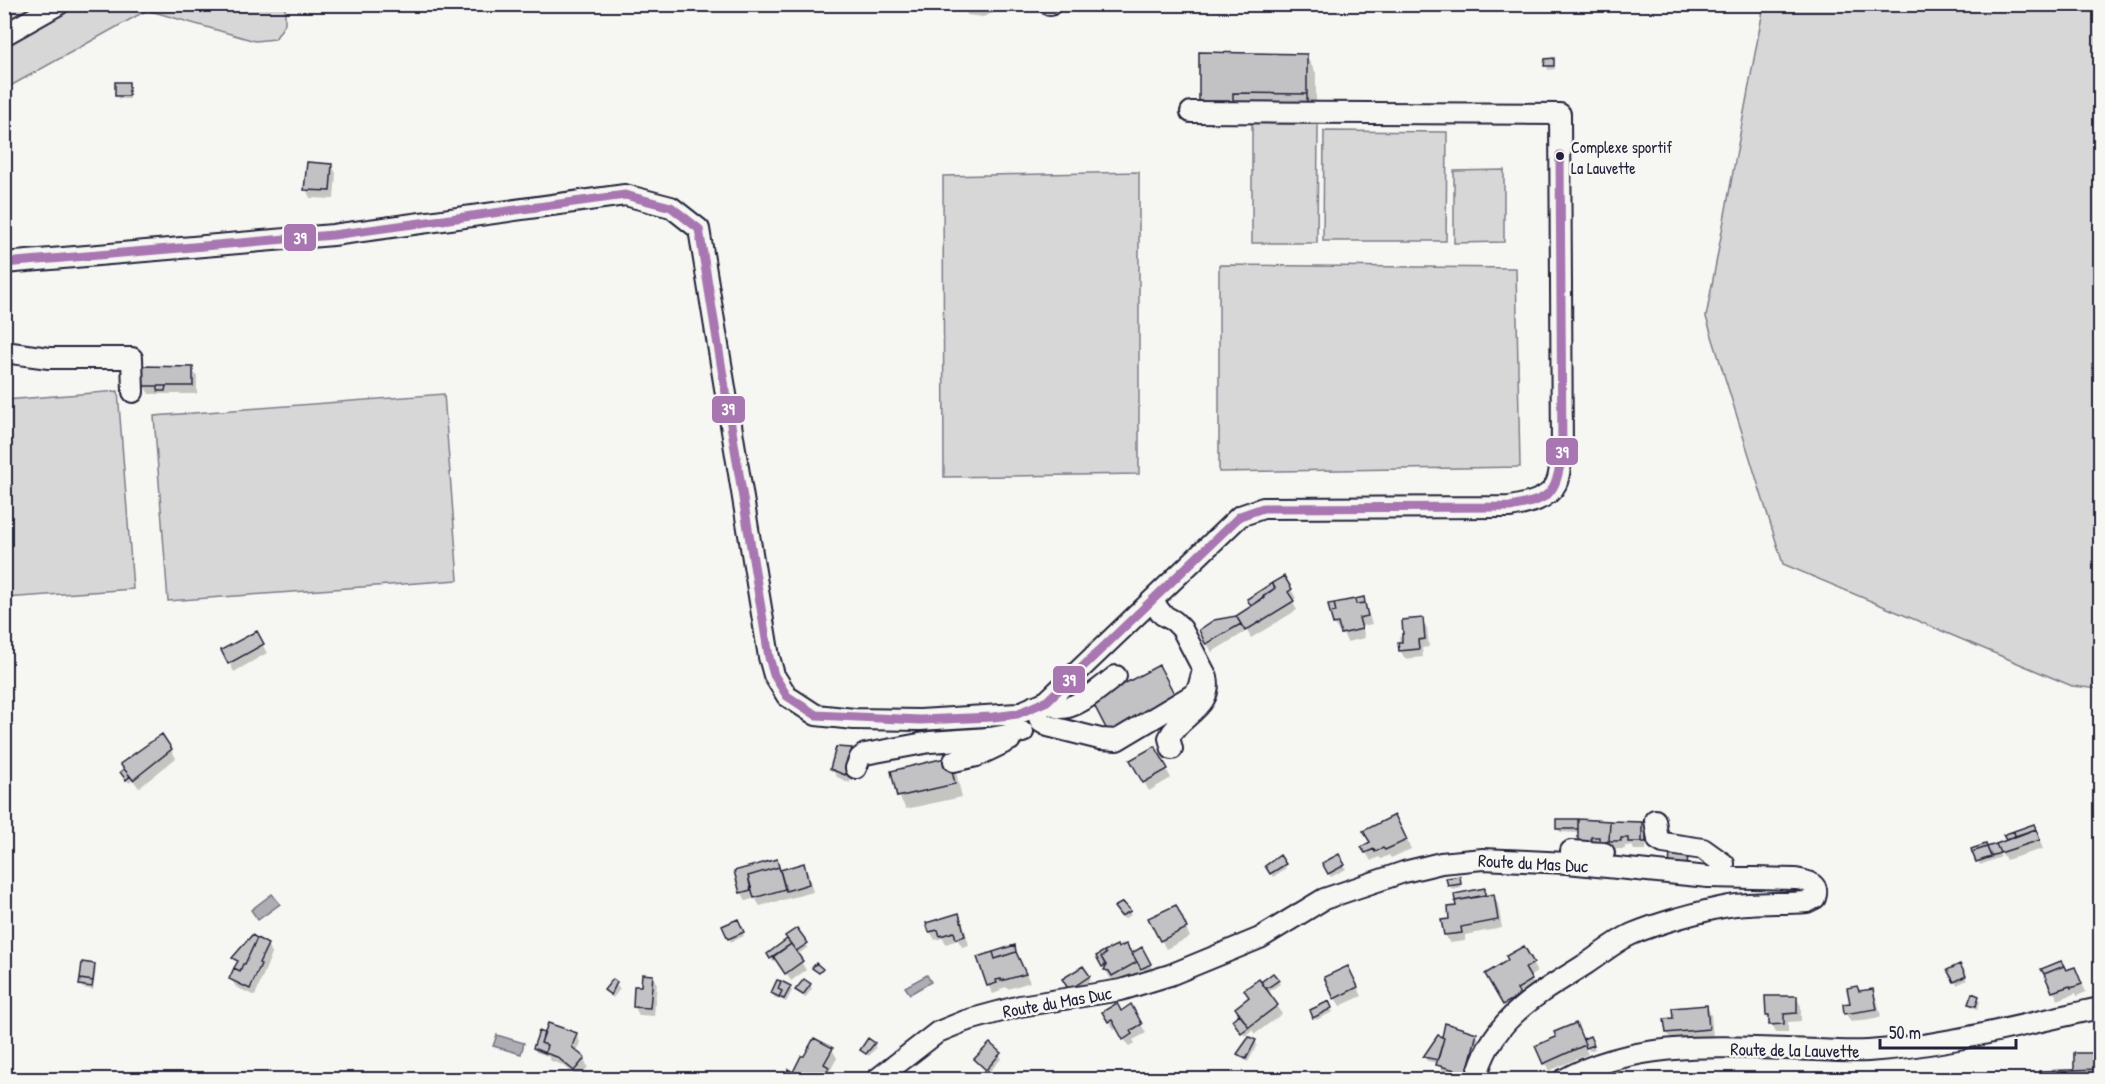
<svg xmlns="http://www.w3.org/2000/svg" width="2105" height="1084" viewBox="0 0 2105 1084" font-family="'Patrick Hand',sans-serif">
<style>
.green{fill:#d7d7d7;stroke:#7c7c89;stroke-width:1.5}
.water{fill:#adadb3;stroke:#757583;stroke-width:1.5}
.shadow{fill:#0003}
.building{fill:#c2c2c4;stroke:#22223b;stroke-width:1.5}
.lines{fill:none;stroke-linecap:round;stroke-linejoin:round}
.minor-casing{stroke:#22223b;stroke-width:24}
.minor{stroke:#f6f6f2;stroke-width:20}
.bus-1-casing{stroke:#f6f6f2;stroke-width:14}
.bus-1{stroke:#a877b2;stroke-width:9}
.bus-dot{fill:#22223b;stroke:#f6f6f2;stroke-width:2}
.labels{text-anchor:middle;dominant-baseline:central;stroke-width:5;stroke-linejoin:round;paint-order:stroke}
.bus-label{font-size:16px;fill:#22223b;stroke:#f6f6f2;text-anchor:start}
.street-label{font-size:18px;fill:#22223b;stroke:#f6f6f2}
.line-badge{stroke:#f6f6f2;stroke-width:2}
.badge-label{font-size:16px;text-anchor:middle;font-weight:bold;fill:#fff}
</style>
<rect width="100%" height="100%" fill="#f6f6f2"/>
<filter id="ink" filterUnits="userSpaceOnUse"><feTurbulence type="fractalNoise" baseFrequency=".0167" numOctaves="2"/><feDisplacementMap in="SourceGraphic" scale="12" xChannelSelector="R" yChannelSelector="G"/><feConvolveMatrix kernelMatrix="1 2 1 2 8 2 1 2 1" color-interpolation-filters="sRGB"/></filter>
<g filter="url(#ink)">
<path class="green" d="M285 4V24L275 39 255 41 147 10 5 89V5Z
M1764 5H2100V689L2072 686 1783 564 1706 317Z
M1252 123 1318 124 1317 243H1252Z
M1324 131 1447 132 1446 241H1323Z
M1504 170V242L1454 243V171Z
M1139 172V474L944 477 943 176Z
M1219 265 1516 268 1520 467 1219 472Z
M118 391 133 589 5 598V400Z
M444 394 458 580 168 601 154 416Z"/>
<path class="water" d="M272 894 280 904 258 920 251 910Z
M927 975 931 982 910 994 905 987Z
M497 1035 524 1043 521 1054 493 1046Z"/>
<path class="shadow" d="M946 4H1005L1000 6 1001 10 983 17 967 15 965 11 949 9Z
M1306 56 1316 73V111L1211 119 1201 101Z
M1546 60H1553L1555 69 1548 70Z
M128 84 130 87V99H119L117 96Z
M331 165 336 173 334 199 310 198 306 189Z
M144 368H192L197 377V394H149L144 386Z
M1284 578 1296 598 1292 601 1297 610 1251 638 1247 631 1212 652 1206 642 1237 617 1253 607 1249 600Z
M1363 599 1372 624 1362 626 1365 638 1347 642 1342 631 1339 632 1334 624Z
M1422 620 1427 628 1429 647 1422 648 1423 657 1405 659 1400 650 1399 636 1404 641Z
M256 633 267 653 234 672 223 650Z
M1157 724 1159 728 1129 744 1127 741Z
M1155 748 1171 778 1149 791 1132 761Z
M851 749 856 758 850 783 837 777 832 769Z
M171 750 176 758 139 788 133 780 129 783 122 772Z
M948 759 956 772 962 797 906 809 899 796Z
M1644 823 1648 827 1646 850H1634L1632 846H1625V849H1605L1595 851 1580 833 1560 832 1558 829Z
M1400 825 1411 849 1391 858 1389 855 1381 859 1379 857 1371 861 1363 848Z
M2034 826 2043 849 2006 860 2000 850 1998 851 2001 857 1980 865 1973 850 1987 848 2008 841 2005 836Z
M1338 856 1346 869 1331 877 1324 864Z
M1279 858 1286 868 1273 877 1267 866Z
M776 860 781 871 803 865 808 873 813 892 760 906 755 898 746 901 742 893 736 872Z
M1459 878 1462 888 1452 890 1448 879Z
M1484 890 1486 897 1493 896 1498 904 1502 928 1465 935V941L1450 943 1445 935 1450 920 1458 907 1456 895Z
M1122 904 1131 915 1124 919 1116 907Z
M958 915 963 923 969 945 962 947 958 940 946 944 943 938 935 940 930 931Z
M1180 915 1190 937 1166 949 1150 919Z
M739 925 744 936 731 942 724 927Z
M797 930 808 947 797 955 806 970 791 981 776 959 773 962 769 955 789 939Z
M1124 943 1141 971 1118 983 1115 980 1110 978 1100 960 1096 957 1116 947 1121 951 1119 945Z
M267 945 272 953 255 996 236 987 231 979 238 963 234 958Z
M1014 947 1030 982 1008 989 1006 987 1000 989 1001 991 993 994 988 985Z
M1523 948 1537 972 1529 977 1536 989 1509 1012 1487 974 1510 961Z
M1141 949 1152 968 1145 972 1134 953Z
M94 966 96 969 93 990 83 988 80 985Z
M1959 966 1967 980 1957 985 1949 971Z
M1083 968 1091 980 1072 993 1064 979Z
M2075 968 2086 992 2077 996 2076 993 2058 1000 2045 974 2065 972Z
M652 976 657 984 654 1016 639 1015 634 1006 643 988Z
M1352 976 1362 996 1340 1006 1335 998Z
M1278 980 1280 984 1267 993 1282 1014 1255 1034 1252 1030 1245 1036 1234 1020 1265 989Z
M613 981 620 989 613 998 606 990Z
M810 985 812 989 805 998 797 990Z
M790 988 792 991 786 1002 774 997 772 993Z
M1872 991 1877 999 1881 1017 1851 1022 1846 1014 1860 992Z
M1796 997 1801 1006V1021L1788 1022V1032L1776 1033 1767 1014Z
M1978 997 1980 1001 1978 1009 1972 1007 1970 1004Z
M1328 1003 1333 1012 1316 1020 1314 1017Z
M1131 1006 1146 1033 1133 1040 1135 1043 1129 1047 1118 1028 1114 1030 1104 1012 1120 1013Z
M1706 1006 1711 1015 1713 1037 1672 1041 1667 1033 1674 1019Z
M1578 1033 1588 1054 1549 1071 1545 1063Z
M543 1034 545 1037 576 1034 580 1042 577 1053 584 1059 588 1067 579 1078 563 1065 551 1061 548 1056 536 1052 534 1048Z
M1476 1034 1481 1043 1468 1080 1443 1073 1439 1063 1427 1061 1425 1057 1438 1037 1445 1040Z
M1590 1038 1595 1049 1589 1051 1584 1040Z
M1255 1041 1257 1045 1248 1062 1241 1058 1238 1054Z
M873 1044 876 1048 869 1056 862 1050Z
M990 1045 1002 1058 988 1073 976 1059Z
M832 1049 837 1058 830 1071 833 1077 832 1080H786L792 1073 793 1075Z"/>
<path class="building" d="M961 4H991L978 9 960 7Z
M1199 52 1307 54V94L1233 93V102H1199Z
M1554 58V66H1544L1545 59Z
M115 82H129V96H115Z
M1233 93 1307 94V102H1233Z
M307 162 332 164 330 191 304 190Z
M142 366 193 367V386H143Z
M158 386H166L165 391H158Z
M1284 576 1292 589 1288 592 1294 601 1245 631 1236 616 1264 598 1263 596 1275 588 1272 583Z
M1272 583 1275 588 1251 606 1247 599Z
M1364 597 1365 603 1356 604 1355 599Z
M1355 599 1356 604 1365 603 1368 616 1359 618 1362 629 1341 634 1338 623 1333 624 1330 613 1336 612 1334 603Z
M1334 603 1336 612 1330 613 1328 604Z
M1236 616 1241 624 1206 644 1205 643 1199 630 1214 620Z
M1423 618 1425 639 1418 640 1419 649 1399 651 1398 642H1402V634H1403L1402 620Z
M257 631 264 644 228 664 221 650Z
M1159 665 1176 697 1109 734 1092 701Z
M162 734 172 749 133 780 120 764Z
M1155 746 1168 769 1143 783 1130 760Z
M836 747 852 748 845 775 830 769Z
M949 757 955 784 897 797 891 771Z
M124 769 130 776 126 780 120 772Z
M1395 815 1407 840 1385 850 1383 848 1375 852 1374 849 1365 853 1361 847 1370 842 1363 831Z
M1556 819H1578V829H1556Z
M1578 819 1610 821 1609 841H1599V837H1591V843H1578Z
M1610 821 1642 822V842H1628V838H1621V841H1609Z
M1642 822H1646V842H1642Z
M2034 824 2036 829 2015 836 2014 831Z
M2036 829 2040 840 2000 853 1996 844Z
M2014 831 2015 836 2006 840 2003 835Z
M1986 844 1987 847 1972 852 1971 849Z
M1996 844 2000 853 1991 856 1987 847Z
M1987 847 1991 857 1976 862 1972 852Z
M1670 852 1688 853 1687 868 1669 867Z
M1339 854 1345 865 1328 874 1322 863Z
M1280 855 1286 864 1270 874 1265 866Z
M777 859 779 867 748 876 751 890 740 893 734 871Z
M804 863 809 884 786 891 780 870Z
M779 867 785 889 754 898 748 876Z
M1460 876 1461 884 1448 886 1446 878Z
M1485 888V895L1455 901 1454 894Z
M1494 894 1498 920 1461 927 1462 933 1444 935 1441 920 1449 919 1448 907 1456 906 1455 901Z
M1123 902 1131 911 1121 916 1114 907Z
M1176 905 1187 928 1160 941 1148 918Z
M959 913 965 936 956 939 954 932 940 936 938 930 929 932 926 923Z
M738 919 744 932 728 939 722 926Z
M797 928 808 943 796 951 785 936Z
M252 935 257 938 245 964H243L240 971 234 968 238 961 232 958Z
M257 938 268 944 259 963 261 964 250 989 229 979 234 968 240 971 243 964H245Z
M787 939 791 944 770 959 767 954Z
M791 944 803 961 785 974 773 956Z
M1126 944 1137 962 1112 976 1109 971 1104 970 1106 966 1101 957 1106 954 1104 951 1117 945 1118 948Z
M1015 945 1016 952 995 959 993 952Z
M1524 946 1534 963 1525 968 1532 980 1517 989 1520 995 1503 1005 1485 974 1508 960 1506 956Z
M1142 947 1151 964 1141 969 1132 953Z
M1104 951 1106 954 1101 957 1106 965 1102 967 1096 956Z
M993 952 995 959 1016 952 1026 974 1001 981V979L996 980 997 983 987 986 977 957Z
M2061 961 2064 966 2044 974 2041 969Z
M82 962 95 964 93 981 80 979Z
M816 963 823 969 819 973 812 968Z
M1960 964 1966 976 1954 982 1947 970Z
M1083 966 1090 976 1069 990 1062 979Z
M1348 966 1358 987 1334 999 1324 977Z
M2064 966 2066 970 2075 967 2082 984 2071 988 2070 986 2052 992 2044 974Z
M1273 973 1279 980 1266 989 1261 982Z
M642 974 653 975 650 1008 633 1007 634 986H641Z
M80 979 93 981 92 987 79 985Z
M613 979 617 982 611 995 604 990Z
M804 979 811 984 803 995 795 990Z
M1259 979 1278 1005 1249 1027 1235 1008 1249 997 1244 990Z
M777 980 781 981 778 989 782 991 779 997 771 993Z
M781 981 791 986 784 999 779 997 782 991 778 989Z
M1857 986 1859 991 1873 989 1877 1009 1844 1014 1843 1004 1850 1003 1847 988Z
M1972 993 1979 996 1976 1006 1968 1004Z
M1765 996H1797V1013L1784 1014V1024L1769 1025V1015H1766Z
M1329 1001 1332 1008 1313 1018 1310 1010Z
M1117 1003 1121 1011 1131 1004 1142 1024 1130 1031 1132 1034 1123 1040 1112 1020 1108 1022 1102 1012Z
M1707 1005 1709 1029 1666 1033 1664 1019 1673 1018 1672 1008Z
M1239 1014 1249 1027 1241 1033 1232 1020Z
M548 1023 577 1033 572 1047 585 1058 574 1071 557 1057 545 1053 547 1045 541 1043Z
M1445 1023 1477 1033 1467 1073 1436 1065 1444 1038 1442 1037Z
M1576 1023 1585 1045 1543 1064 1535 1046 1556 1037 1554 1032Z
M539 1031 544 1033 541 1043 547 1045 545 1053 533 1048Z
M1438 1035 1444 1038 1438 1060 1423 1057Z
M1590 1036 1594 1045 1586 1048 1583 1039Z
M1249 1037 1256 1040 1246 1059 1237 1054Z
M814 1038 833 1048 824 1064 829 1067 823 1080H789L801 1056H804Z
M868 1038 875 1043 866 1054 860 1050Z
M990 1043 1001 1053 986 1070 974 1059Z
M2074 1053H2100V1069L2074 1070Z
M788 1069 793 1072 789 1080H786L784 1078Z
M2100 1069V1080H2039V1071Z"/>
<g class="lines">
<g class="minor-casing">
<path id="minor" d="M1050 5 1051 4
M4 35 59 4
M4 263 333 235 625 195 671 207 699 229 769 657 774 675 787 696 816 715 854 719 920 720 1017 714 1047 701 1240 516 1263 508 1510 507C1526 504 1548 500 1556 484 1560 476 1560 464 1562 455L1560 114 1191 112
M4 352 49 358H132L133 392
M1152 601 1163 615 1174 621 1182 629 1207 677C1214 708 1179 715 1169 738L1172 749
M1047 701C1051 703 1055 707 1060 708 1078 709 1102 686 1116 676
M1034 706 1041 722 1048 726 1100 739 1117 740 1194 694 1198 689 1203 670
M954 761 977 756 1010 740
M856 768 860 758 865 754 930 742 990 738 1023 732
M1655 820 1658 840 1663 843 1703 849 1724 864
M1571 851 1604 853
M876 1080 938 1032 965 1021 1020 1006 1121 990 1170 975 1260 938 1324 899 1404 872 1441 863 1483 859 1567 863 1708 877 1796 879C1808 881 1820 884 1815 898L1807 902C1781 904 1755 902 1729 906 1701 911 1658 923 1632 934 1616 941 1601 954 1586 964 1538 994 1490 1019 1476 1080
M1563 1080C1640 1037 1732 1048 1817 1050 1834 1051 1851 1052 1868 1051 1946 1046 2024 1024 2100 1008"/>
</g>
<use href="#minor" class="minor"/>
<g class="bus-1-casing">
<path id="bus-1" d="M4 263 333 235 625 195 671 207 699 229 769 657 774 675 787 696 816 715 920 720 993 717 1017 714 1047 701 1240 516 1263 508 1510 507C1551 499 1555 495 1562 455L1560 155"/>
</g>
<use href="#bus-1" class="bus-1"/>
</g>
</g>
<circle class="bus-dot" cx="1560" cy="156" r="5"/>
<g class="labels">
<g class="bus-label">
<text x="1571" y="147">Complexe sportif<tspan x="1571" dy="21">La Lauvette</tspan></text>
</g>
<g class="street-label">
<text transform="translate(1533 863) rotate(3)">Route du Mas Duc</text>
<text transform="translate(1057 1002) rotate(-10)">Route du Mas Duc</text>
<text transform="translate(1795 1050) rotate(1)">Route de la Lauvette</text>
</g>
</g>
<g class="line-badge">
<rect x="283" y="223" width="34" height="29" rx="6" fill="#a877b2"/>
<rect x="711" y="395" width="35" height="29" rx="6" fill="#a877b2"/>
<rect x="1545" y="437" width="34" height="29" rx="6" fill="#a877b2"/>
<rect x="1052" y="665" width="34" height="29" rx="6" fill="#a877b2"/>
</g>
<g class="badge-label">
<text x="300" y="244">39</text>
<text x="728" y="415">39</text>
<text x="1562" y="458">39</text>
<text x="1069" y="686">39</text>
</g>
<rect width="2105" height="1084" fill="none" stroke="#f6f6f2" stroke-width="24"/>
<rect x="12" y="12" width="2081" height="1060" fill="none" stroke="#22223b" stroke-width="2" filter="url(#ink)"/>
<path d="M1880 1039v9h136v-9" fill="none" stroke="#22223b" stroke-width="3"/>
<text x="1889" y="1039" font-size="18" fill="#22223b" stroke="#f6f6f2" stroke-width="4.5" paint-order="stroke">50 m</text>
</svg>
